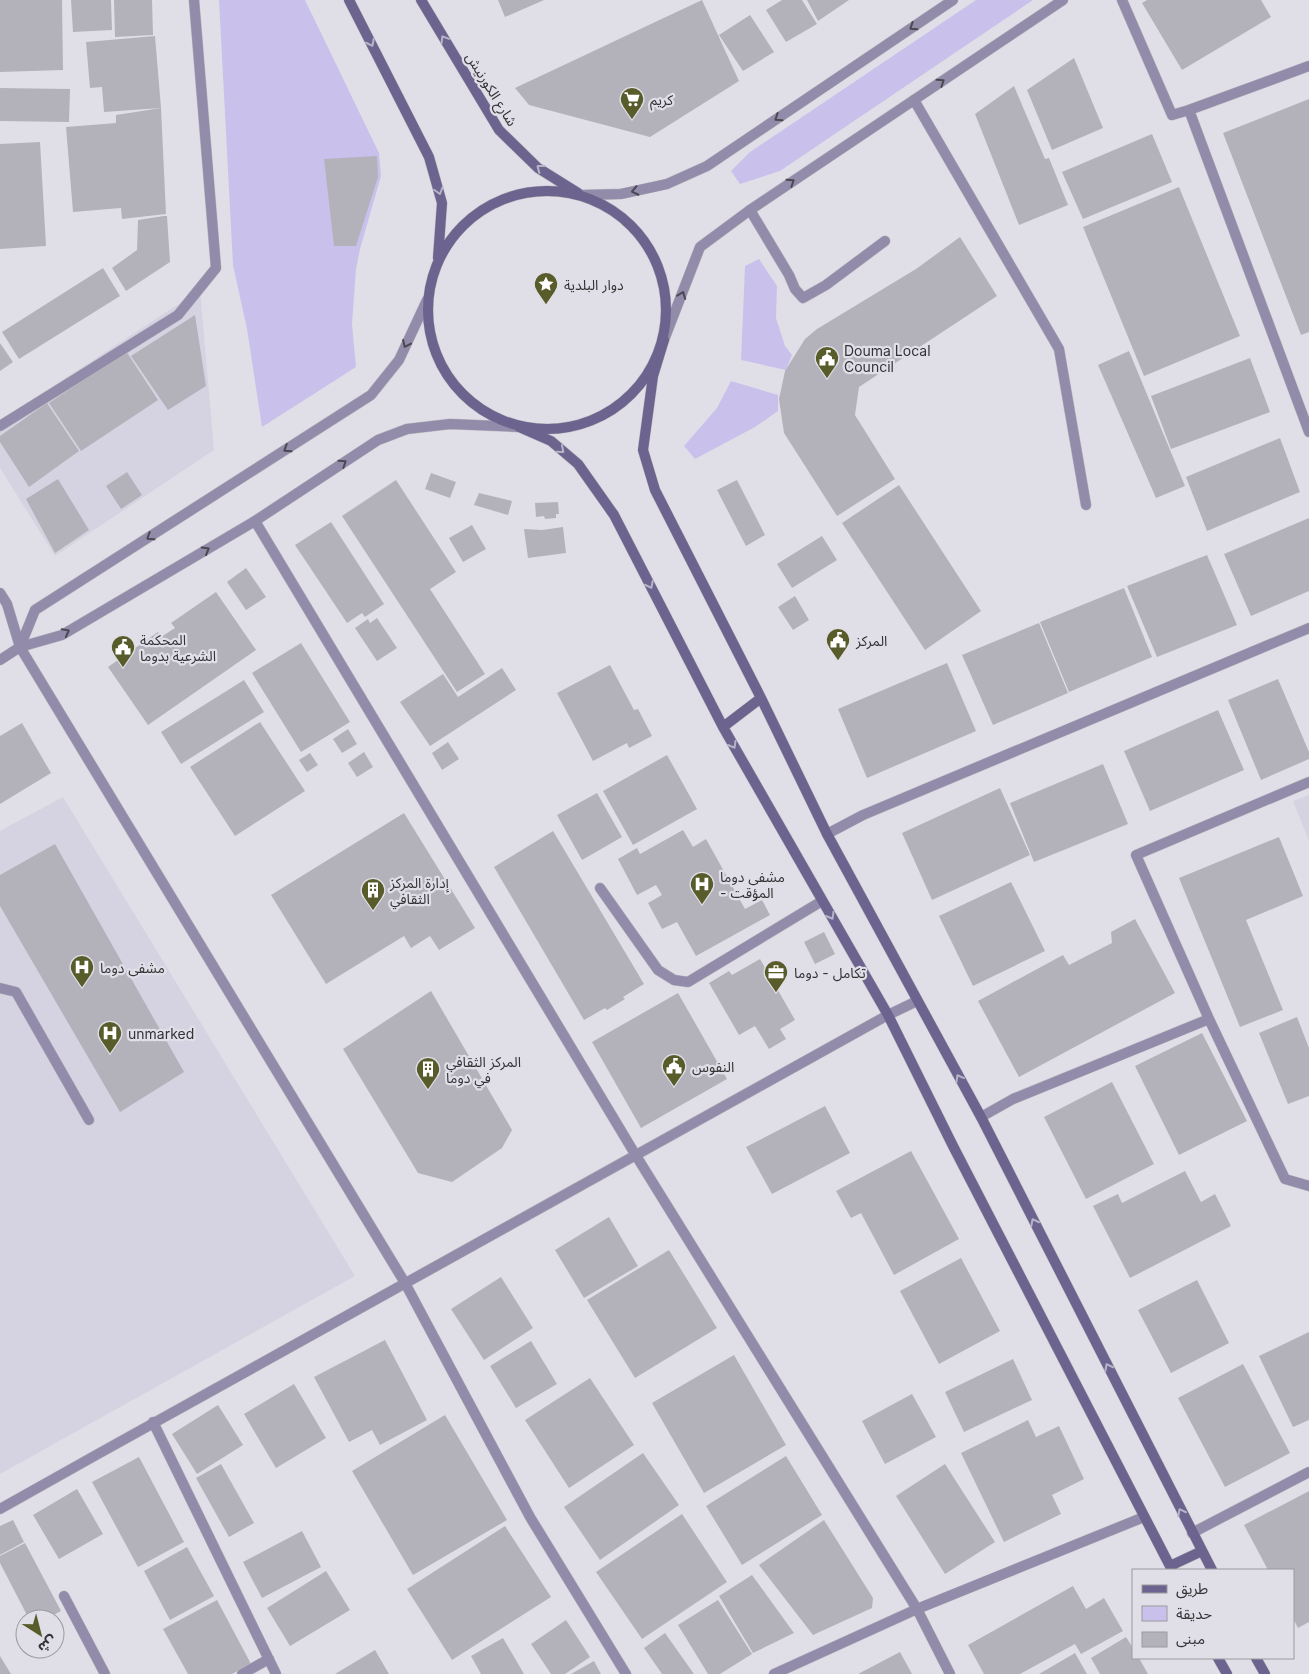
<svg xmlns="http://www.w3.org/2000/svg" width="1309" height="1674" viewBox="0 0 1309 1674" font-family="Inter,'Noto Sans Arabic',sans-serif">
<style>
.built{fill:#d5d3e1}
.green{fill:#c9c1eb}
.building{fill:#b3b2ba}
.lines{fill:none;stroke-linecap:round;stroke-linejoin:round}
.service-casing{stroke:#bdbcc3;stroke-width:11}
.minor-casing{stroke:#bdbcc3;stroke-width:11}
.tertiary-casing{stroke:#bdbcc3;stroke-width:11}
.secondary-casing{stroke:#bdbcc3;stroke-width:11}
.service{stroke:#928caa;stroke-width:10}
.minor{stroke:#928caa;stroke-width:10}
.tertiary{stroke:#928caa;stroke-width:10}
.secondary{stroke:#6c648e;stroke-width:10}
.oneway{stroke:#4b4852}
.oneway2{stroke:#b7b4c8}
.labels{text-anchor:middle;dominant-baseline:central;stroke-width:4.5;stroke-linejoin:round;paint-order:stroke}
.street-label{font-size:14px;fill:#333235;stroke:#e0dfe7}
.poi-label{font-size:14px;fill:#333235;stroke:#e0dfe7;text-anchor:start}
</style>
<rect width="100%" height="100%" fill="#e0dfe7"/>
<path class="built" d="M200 290 214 450 55 556 0 468V421Z
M1309 795V841L1293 801Z
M63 797 355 1276 0 1474V831Z"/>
<path class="green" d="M219 0H305L379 153 381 176 360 249 356 269 352 324 356 367 262 427 247 329 233 265Z
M976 0H1033L780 171 740 184 731 171 750 152Z
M759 259 777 286 776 318 785 346 792 355 786 370 741 360 745 266Z
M731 381 778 395V411L755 427 695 459 684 446 717 408Z"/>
<path class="building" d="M0 0H62L63 70 0 72Z
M71 0H111L112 30 73 32Z
M114 0H152L153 35 115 37Z
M498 0H544L505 17Z
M702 0 739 81 650 137 529 105 515 88Z
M782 0H802L817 24 786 42 766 10Z
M807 0H849L818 21Z
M1147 0H1261L1271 17 1182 70 1142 3Z
M750 15 774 52 743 71 719 35Z
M155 36 161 108 104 112 102 87 90 88 86 42Z
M1074 58 1103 128 1052 150 1027 90Z
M1014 86 1045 159 1049 158 1068 205 1019 225 975 114Z
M0 88 70 89 69 122 0 121Z
M1309 99V332L1301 335 1223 133Z
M161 108 166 214 122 219 121 208 73 212 66 127 116 123V115Z
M1152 134 1172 182 1083 219 1062 172Z
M40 142 46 246 0 249V144Z
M377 156 378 177 356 246H334L324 159Z
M1179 187 1240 336 1144 376 1083 227Z
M164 216H167L170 262 126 291 112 268 137 250 138 220Z
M960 237 997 296 859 387 855 415 895 479 837 516 784 433 779 399 785 371 805 339 817 329 916 269Z
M103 268 120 296 19 359 2 332Z
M195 315 206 386 168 410 131 356Z
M0 343 13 362 0 371Z
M126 351 158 400 81 451 49 403Z
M1129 351 1185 486 1156 498 1098 365Z
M1250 358 1270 412 1171 449 1151 396Z
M47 403 79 451 29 487 0 442V436Z
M1280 438 1300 492 1207 531 1186 477Z
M127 472 142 495 121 509 106 486Z
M431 473 456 482 450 498 425 489Z
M58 479 89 530 55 553 26 499Z
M396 480 456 572 430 589 485 674 457 692 342 516Z
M737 480 765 535 746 546 717 490Z
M899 485 981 611 925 650 842 523Z
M479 493 512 501 508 515 474 505Z
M558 502 559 514H556V518L545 519 544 516 536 517 535 503Z
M1309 518V591L1251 616 1224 554Z
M331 522 384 604 365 617 362 613 347 623 295 545Z
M472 525 486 549 463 562 449 538Z
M563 527 566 553 528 558 524 529 542 530Z
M822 536 837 560 792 588 777 564Z
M1207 555 1237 625 1157 657 1127 586Z
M246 568 266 597 246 610 227 582Z
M1124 588 1152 657 1069 692 1040 622Z
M216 592 256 650 148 725 108 667 158 632 161 637 175 628 171 623Z
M795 596 809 620 793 630 778 607Z
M377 618 397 648 377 661 355 628 368 619 370 623Z
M1039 623 1068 693 993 725 962 655Z
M301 643 350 722 301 752 252 673Z
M947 663 976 731 867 778 838 709Z
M610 665 634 710 638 709 652 736 629 748 627 743 593 761 557 693Z
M502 668 516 690 430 746 400 702 443 674 458 697Z
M1278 679 1309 752V759L1261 780 1228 700Z
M244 680 264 712 181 764 161 732Z
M1218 710 1244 770 1150 811 1124 751Z
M260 722 305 791 235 836 190 767Z
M22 723 51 773 0 804V736Z
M348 729 357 744 342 753 333 739Z
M448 742 459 759 442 770 432 753Z
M364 752 373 767 357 777 348 763Z
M310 753 318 765 307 772 299 760Z
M667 755 697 809 633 845 603 791Z
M1103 764 1128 824 1034 862 1010 803Z
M1000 788 1030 855 932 900 902 833Z
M597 793 622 837 582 860 557 815Z
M404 813 475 928 439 950 430 936 411 948 404 936 326 984 271 895Z
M683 830 693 847 706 839 745 909 762 900 770 915 696 956 677 922 662 929 648 903 662 895 656 885 637 895 618 859 637 848 640 854Z
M553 831 644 984 623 997 625 999 607 1010 605 1008 584 1020 494 867Z
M1279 837 1303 896 1246 920 1283 1010 1240 1027 1179 878Z
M55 844 184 1072 120 1112 0 906V875Z
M1011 882 1045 951 973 986 939 916Z
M1135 919 1175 993 1019 1077 978 1001 1063 955 1069 965 1112 943 1111 932Z
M824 932 835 954 815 964 804 942Z
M760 959 795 1020 780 1029 786 1039 769 1049 755 1026 739 1035 709 983 729 971 732 975Z
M431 991 512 1130 502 1148 452 1182 418 1173 343 1049Z
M678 993 727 1079 641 1128 592 1042Z
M1297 1017 1309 1048V1096L1288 1104 1259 1033Z
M1202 1033 1247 1121 1179 1155 1135 1066Z
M1112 1082 1154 1164 1086 1199 1044 1117Z
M825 1106 850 1153 772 1194 746 1147Z
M911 1151 959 1239 894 1275 861 1213 851 1218 836 1191Z
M1185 1171 1201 1202 1215 1194 1231 1226 1130 1278 1093 1206 1118 1194 1122 1203Z
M609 1217 638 1266 584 1298 555 1250Z
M669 1250 717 1328 635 1378 587 1300Z
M961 1258 1000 1331 939 1364 900 1291Z
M501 1277 533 1328 484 1360 451 1309Z
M1197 1280 1229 1343 1171 1373 1138 1310Z
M1309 1332V1420L1293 1427 1259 1356Z
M385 1340 427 1420 380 1445 372 1430 349 1442 314 1377Z
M531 1341 557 1384 516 1408 490 1366Z
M734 1355 786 1445 704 1493 652 1403Z
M1013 1359 1032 1400 964 1432 945 1392Z
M1243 1364 1290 1453 1225 1487 1178 1398Z
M590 1378 634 1445 569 1488 525 1420Z
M294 1384 326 1438 276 1468 244 1414Z
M912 1394 936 1437 885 1464 862 1421Z
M218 1405 243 1445 197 1474 172 1434Z
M445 1415 507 1520 413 1575 352 1471Z
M1028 1420 1036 1437 1059 1426 1084 1479 1052 1495 1061 1514 1004 1542 961 1453Z
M643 1453 679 1505 600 1560 564 1507Z
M786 1456 822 1515 742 1565 706 1506Z
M139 1457 184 1542 138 1567 92 1482Z
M221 1464 254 1523 229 1537 196 1478Z
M945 1464 995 1542 945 1574 896 1496Z
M77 1489 103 1534 59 1559 33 1515Z
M1309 1491V1622L1298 1628 1293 1618V1570H1268L1244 1525Z
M682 1514 727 1582 642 1639 596 1572Z
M13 1520 24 1542 0 1555V1526Z
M824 1520 873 1598 872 1608 813 1635 759 1565Z
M505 1526 551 1597 452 1660 407 1589Z
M302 1531 321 1567 262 1598 243 1562Z
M25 1543 61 1611 46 1619H29L0 1563V1556Z
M187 1547 214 1596 170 1620 144 1571Z
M326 1571 350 1610 290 1646 267 1608Z
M752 1575 794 1633 753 1653 719 1596Z
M1073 1586 1086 1609 1104 1598 1123 1631 1081 1654 1075 1644 1020 1674H984L968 1645Z
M217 1600 251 1664 232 1674H188L163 1629Z
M718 1600 752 1654 720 1674H708L678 1625Z
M566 1620 590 1657 565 1674H551L531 1644Z
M665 1633 694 1674H662L644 1648Z
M1126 1637 1133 1648V1658H1139L1148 1674H1100L1091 1658Z
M503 1638 524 1674H481L471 1656Z
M375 1650 389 1674H335Z
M900 1652 912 1674H858Z
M1075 1653 1087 1674H1039Z
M0 1656 11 1674H0Z
M594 1661 601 1674H571Z"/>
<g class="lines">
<g class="service-casing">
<path id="service" d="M914 100 1059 349 1086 505
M750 210 789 275 795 289 803 298 826 285 885 241
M600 888 658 970 674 980 688 982 822 901
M0 988 16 992 89 1120
M64 1596 105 1674"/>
</g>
<g class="minor-casing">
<path id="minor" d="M1122 0 1172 115 1189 110
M1309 66 1189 110 1309 432
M0 426 178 315 216 268 194 0
M255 521 635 1154 917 1609 950 1674
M20 647 405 1283 530 1517 626 1674
M1309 782 1136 855 1209 1019 1285 1179 1309 1186
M827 834 863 815 1309 628
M981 1117 1013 1099 1209 1019
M153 1422 276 1674
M0 1509C295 1343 591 1179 888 1015L917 1001
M1192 1533 1309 1472
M242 1674 269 1659
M774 1674 917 1609 1144 1517"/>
</g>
<g class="tertiary-casing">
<path id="tertiary" d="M581 195 621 194 667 184 707 166 953 0
M664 340 700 247 750 210 1063 0
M0 593 7 604 20 647
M20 647 35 610 371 395 399 360 427 300
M0 660 20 647 62 635 255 521 378 440 407 429 450 424 519 427"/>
</g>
<g class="secondary-casing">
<path id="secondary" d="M349 0 429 157 442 203 438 258
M421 0 499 130 538 168 578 193
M428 310a119 119 0 1 1 238 0a119 119 0 1 1-238 0Z
M664 340 653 376 643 450 655 490 761 698 827 834 981 1117 1212 1570
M519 427 551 441 578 464 614 515 723 727 888 1015 953 1146 1172 1570
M723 727 761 698
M1170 1566 1202 1551
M1218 1658 1227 1674
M1256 1658 1265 1674"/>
</g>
<use href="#service" class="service"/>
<use href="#minor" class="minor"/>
<use href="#tertiary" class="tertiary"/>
<use href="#secondary" class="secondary"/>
</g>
<defs><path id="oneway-chevron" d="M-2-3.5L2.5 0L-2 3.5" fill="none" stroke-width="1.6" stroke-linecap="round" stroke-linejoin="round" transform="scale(1.25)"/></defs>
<g class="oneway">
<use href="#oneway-chevron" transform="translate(913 27) rotate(146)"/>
<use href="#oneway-chevron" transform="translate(941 82) rotate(-34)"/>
<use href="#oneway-chevron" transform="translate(778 118) rotate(146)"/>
<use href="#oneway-chevron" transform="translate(791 182) rotate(-34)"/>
<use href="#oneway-chevron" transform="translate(635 191) rotate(168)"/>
<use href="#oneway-chevron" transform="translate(682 295) rotate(-69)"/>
<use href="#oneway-chevron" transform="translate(406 344) rotate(115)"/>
<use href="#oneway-chevron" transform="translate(287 449) rotate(147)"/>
<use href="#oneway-chevron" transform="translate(343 463) rotate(-34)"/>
<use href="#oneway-chevron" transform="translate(150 537) rotate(147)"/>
<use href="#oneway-chevron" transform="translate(206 550) rotate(-30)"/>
<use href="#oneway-chevron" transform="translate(66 632) rotate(-28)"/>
</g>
<g class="oneway2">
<use href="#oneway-chevron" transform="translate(444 39) rotate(-121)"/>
<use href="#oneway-chevron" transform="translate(371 43) rotate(63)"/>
<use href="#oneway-chevron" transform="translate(540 168) rotate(-143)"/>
<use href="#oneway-chevron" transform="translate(439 191) rotate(74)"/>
<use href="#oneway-chevron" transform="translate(561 450) rotate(40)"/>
<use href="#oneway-chevron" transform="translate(650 585) rotate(63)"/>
<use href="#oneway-chevron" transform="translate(733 745) rotate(60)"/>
<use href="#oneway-chevron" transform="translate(831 916) rotate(60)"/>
<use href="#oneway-chevron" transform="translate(959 1078) rotate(-119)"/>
<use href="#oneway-chevron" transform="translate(1034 1222) rotate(-117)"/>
<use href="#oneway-chevron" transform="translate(1108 1367) rotate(-117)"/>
<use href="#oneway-chevron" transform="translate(1181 1512) rotate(-117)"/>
</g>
<defs>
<g id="supermarket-pin" transform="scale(1.25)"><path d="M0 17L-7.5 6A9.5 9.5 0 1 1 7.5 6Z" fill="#585c2a" stroke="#e0dfe7"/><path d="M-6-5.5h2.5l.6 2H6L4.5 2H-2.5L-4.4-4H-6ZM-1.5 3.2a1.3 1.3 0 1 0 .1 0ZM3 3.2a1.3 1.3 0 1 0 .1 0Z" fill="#fff"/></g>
<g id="sight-pin" transform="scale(1.25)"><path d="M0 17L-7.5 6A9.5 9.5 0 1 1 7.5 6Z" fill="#585c2a" stroke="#e0dfe7"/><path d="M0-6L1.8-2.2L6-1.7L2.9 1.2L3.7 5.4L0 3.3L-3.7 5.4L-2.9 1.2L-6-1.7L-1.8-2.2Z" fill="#fff"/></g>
<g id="civic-pin" transform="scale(1.25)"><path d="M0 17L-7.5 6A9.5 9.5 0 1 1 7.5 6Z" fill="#585c2a" stroke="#e0dfe7"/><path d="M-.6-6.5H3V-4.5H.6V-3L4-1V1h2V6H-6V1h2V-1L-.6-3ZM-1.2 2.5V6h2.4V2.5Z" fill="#fff"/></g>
<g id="hospital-pin" transform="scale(1.25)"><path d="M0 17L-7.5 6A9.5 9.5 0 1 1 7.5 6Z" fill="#585c2a" stroke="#e0dfe7"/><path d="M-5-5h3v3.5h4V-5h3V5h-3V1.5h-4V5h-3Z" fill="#fff"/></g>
<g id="building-pin" transform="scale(1.25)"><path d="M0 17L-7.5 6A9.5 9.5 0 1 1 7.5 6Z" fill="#585c2a" stroke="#e0dfe7"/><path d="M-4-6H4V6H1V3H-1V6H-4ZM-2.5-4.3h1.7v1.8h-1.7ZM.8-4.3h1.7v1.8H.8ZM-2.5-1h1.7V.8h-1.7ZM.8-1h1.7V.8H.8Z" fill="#fff"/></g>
<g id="office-pin" transform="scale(1.25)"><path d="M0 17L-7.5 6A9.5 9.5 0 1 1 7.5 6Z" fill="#585c2a" stroke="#e0dfe7"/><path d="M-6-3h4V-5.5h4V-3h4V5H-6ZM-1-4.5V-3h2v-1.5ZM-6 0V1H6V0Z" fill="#fff"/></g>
</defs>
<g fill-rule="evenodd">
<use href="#supermarket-pin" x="632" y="99"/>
<use href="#sight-pin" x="546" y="284"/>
<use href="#civic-pin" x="827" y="358"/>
<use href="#civic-pin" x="838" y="640"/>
<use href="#civic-pin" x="123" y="647"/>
<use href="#hospital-pin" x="702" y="884"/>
<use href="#building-pin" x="373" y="890"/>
<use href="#hospital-pin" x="82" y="967"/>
<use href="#office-pin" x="776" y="972"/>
<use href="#hospital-pin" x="110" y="1033"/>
<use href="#civic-pin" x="674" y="1066"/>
<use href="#building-pin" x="428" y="1069"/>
</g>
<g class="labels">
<g class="street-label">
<text transform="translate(492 89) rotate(58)">شارع الكورنيش</text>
</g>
<g class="poi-label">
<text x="650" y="99">كريم</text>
<text x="564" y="284">دوار البلدية</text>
<text x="844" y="350">Douma Local<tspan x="844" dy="16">Council</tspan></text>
<text x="140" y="639">المحكمة<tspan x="140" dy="16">الشرعية بدوما</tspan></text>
<text x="856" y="640">المركز</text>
<text x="720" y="876">مشفى دوما<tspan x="720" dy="16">- المؤقت</tspan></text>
<text x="390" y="882">إدارة المركز<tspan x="390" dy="16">الثقافي</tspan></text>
<text x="100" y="967">مشفى دوما</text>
<text x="794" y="972">تكامل - دوما</text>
<text x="128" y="1033">unmarked</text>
<text x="446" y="1061">المركز الثقافي<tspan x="446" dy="16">في دوما</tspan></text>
<text x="692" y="1066">النفوس</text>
</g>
</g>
<rect x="1132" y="1569" width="162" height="90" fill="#e0dfe7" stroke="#9b9aa0"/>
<rect x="1142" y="1585" width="25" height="8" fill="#6c648e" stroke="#9b9aa0"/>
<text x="1176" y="1594" font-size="15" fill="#333235">طريق</text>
<rect x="1142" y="1606" width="25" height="15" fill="#c9c1eb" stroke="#9b9aa0"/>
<text x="1176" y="1619" font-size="15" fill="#333235">حديقة</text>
<rect x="1142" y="1632" width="25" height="15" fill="#b3b2ba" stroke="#9b9aa0"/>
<text x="1176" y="1644" font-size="15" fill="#333235">مبنى</text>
<g transform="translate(40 1634) rotate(144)"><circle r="24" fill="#e0dfe7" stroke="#9b9aa0"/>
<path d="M0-4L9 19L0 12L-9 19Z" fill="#585c2a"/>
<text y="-8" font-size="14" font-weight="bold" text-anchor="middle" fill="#333235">ش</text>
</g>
</svg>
